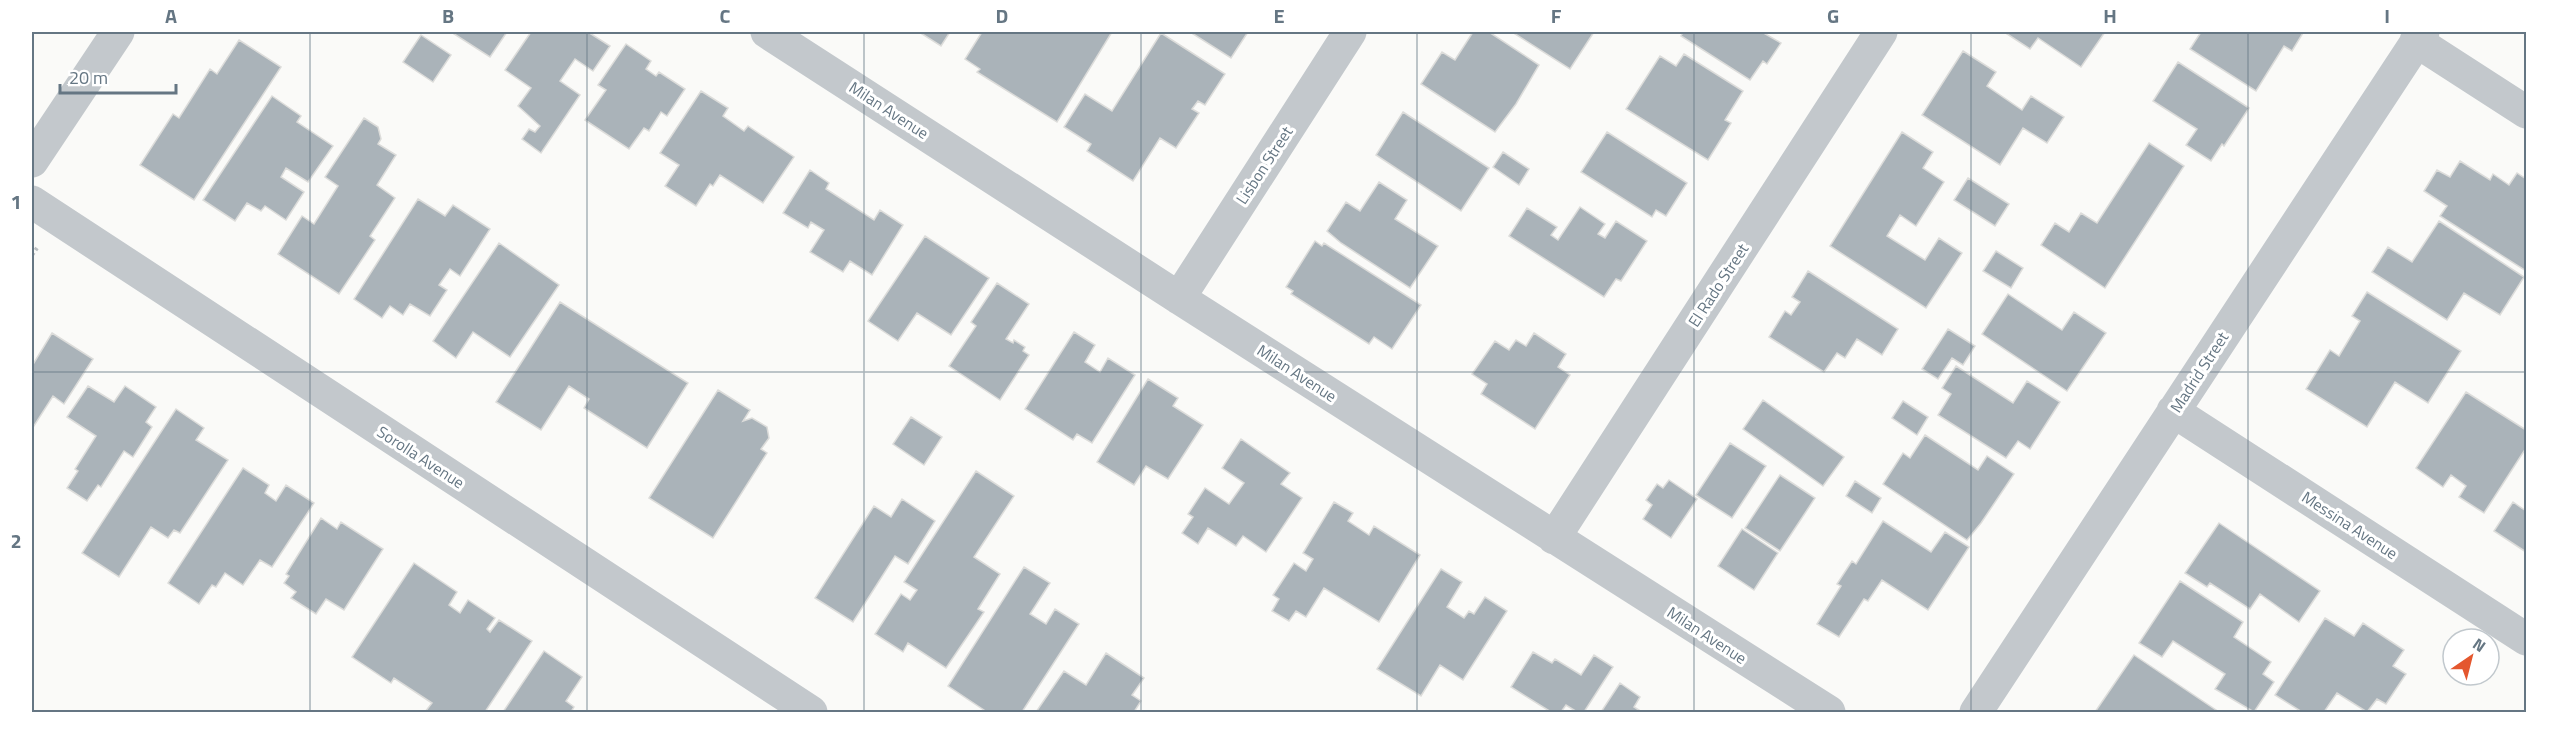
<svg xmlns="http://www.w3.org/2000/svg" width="2558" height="744" viewBox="0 0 2558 744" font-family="'Titillium Web',sans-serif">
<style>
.building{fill:#aab3b9;stroke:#dcdcda;stroke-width:1.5}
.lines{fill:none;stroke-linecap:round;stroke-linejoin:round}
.path{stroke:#bbbfc2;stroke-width:4;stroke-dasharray:3 3;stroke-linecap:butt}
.street{stroke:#c3c8cc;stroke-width:33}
.grid{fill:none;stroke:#657683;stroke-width:1.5;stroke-opacity:0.55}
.labels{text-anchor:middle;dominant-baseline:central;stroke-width:6;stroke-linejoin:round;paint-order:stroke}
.street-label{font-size:16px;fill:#657683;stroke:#fff}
.neatline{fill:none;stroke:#657683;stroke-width:2}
.grid-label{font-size:20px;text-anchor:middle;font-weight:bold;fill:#657683}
</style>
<rect width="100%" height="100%" fill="#fafaf8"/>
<path class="building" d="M451 32H507L490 57Z
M531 32H588L610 46 593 71 575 59 560 81 580 95 541 153 522 139 529 129 535 132 540 126 518 106 531 88 505 70Z
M919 32H950L941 46Z
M982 32H1112L1057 122 977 72 980 69 965 59Z
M1190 32H1248L1231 58Z
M1473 32H1489L1539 65 1516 104 1495 132 1421 84 1442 52 1455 60Z
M1512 32H1594L1570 69Z
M1683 32H1762L1781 43 1767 64 1763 61 1750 80 1681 36Z
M2004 32H2105L2081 67 2038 38 2030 49Z
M2201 32H2300L2303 33 2292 51 2284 46 2256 91 2190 49Z
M1161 33 1225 74 1205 105 1198 101 1192 109 1199 113 1176 148 1160 138 1133 181 1087 151 1091 144 1064 127 1085 94 1112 111Z
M421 35 451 55 433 82 403 62Z
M239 40 281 67 194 200 140 165 173 114 179 118 210 69 217 74Z
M626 44 651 61 646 69 656 76 659 72 685 89 667 116 661 112 649 131 644 128 629 149 585 120 606 90 598 85Z
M1963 51 1996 72 1987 86 2022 110 2031 96 2064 117 2047 143 2023 128 2000 165 1922 115Z
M1684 54 1743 91 1725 120 1731 123 1708 160 1626 109 1660 56 1676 66Z
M2178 62 2249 108 2224 146 2222 144 2211 161 2186 145 2197 129 2153 101Z
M701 91 728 108 723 116 744 131 748 126 794 157 763 203 720 175 713 186 710 184 696 206 665 186 679 165 660 153Z
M272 96 301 116 297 122 333 146 308 182 286 168 281 177 304 192 286 220 265 206 261 211 247 203 235 221 203 200Z
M1403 112 1489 168 1461 211 1376 155Z
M364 118 378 127 381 139 378 144 396 155 377 185 395 198 370 236 375 240 339 294 278 254 302 216 314 224 338 186 325 177Z
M1607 132 1687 183 1666 216 1656 210 1652 217 1581 172Z
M1902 132 1933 152 1923 168 1944 182 1916 226 1900 215 1887 236 1925 260 1939 238 1962 253 1926 308 1830 246Z
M2149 143 2184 166 2105 288 2041 245 2055 223 2069 232 2081 213 2097 223Z
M1503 152 1529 169 1519 185 1493 167Z
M2460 161 2490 180 2493 174 2509 185 2517 173 2526 179V271L2440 216 2447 206 2424 191 2437 170 2450 177Z
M810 170 829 183 826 189 874 220 880 210 903 225 872 275 850 261 843 272 810 252 824 230 811 222 808 228 783 213Z
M1968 178 2009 204 1995 226 1954 200Z
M1379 182 1407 200 1395 219 1438 246 1410 288 1341 243 1327 231 1346 202 1360 211Z
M418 199 445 216 453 205 490 229 460 276 450 269 439 285 447 290 430 316 410 304 403 315 390 306 382 318 354 299Z
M1580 207 1605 224 1598 234 1605 238 1616 221 1647 241 1621 281 1616 279 1604 297 1509 236 1527 208 1557 227 1551 235 1558 240Z
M2439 221 2524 277 2500 315 2464 293 2447 320 2372 272 2388 247 2412 262Z
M925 236 989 278 951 335 917 313 898 341 868 321Z
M1315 241 1322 246 1324 243 1421 305 1392 349 1374 337 1369 344 1291 294 1293 291 1286 287Z
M499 243 559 285 510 357 473 332 456 358 433 341Z
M1996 251 2023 268 2011 288 1983 271Z
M1808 271 1898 329 1882 355 1857 339 1845 358 1837 353 1824 372 1769 337 1785 311 1791 315 1800 302 1792 297Z
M997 283 1029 304 1006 339 1013 343 1014 340 1025 347 1023 351 1029 355 1000 400 949 366 976 326 971 322Z
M2367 292 2461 351 2428 403 2395 382 2367 427 2306 389 2330 350 2339 356 2360 321 2352 316Z
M2008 294 2062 330 2074 312 2106 333 2067 391 1982 334Z
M560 302 688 383 647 448 584 408 589 399 569 386 541 430 496 402Z
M1948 329 1975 346 1963 365 1952 358 1938 379 1922 369Z
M1074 332 1095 345 1085 362 1100 372 1108 358 1135 375 1092 443 1077 434 1073 440 1025 409Z
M52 333 93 359 64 404 53 396 32 429V366Z
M1534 333 1566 354 1558 367 1570 375 1535 429 1481 394 1487 384 1472 374 1495 341 1509 350 1516 340 1526 346Z
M1956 366 2013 403 2027 381 2060 402 2030 449 2018 441 2006 458 1938 415 1951 394 1942 388Z
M1148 379 1178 398 1173 406 1203 425 1168 479 1146 466 1134 485 1097 462Z
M88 386 114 402 125 386 156 407 146 422 152 427 133 457 124 451 101 487 98 485 87 501 67 488 78 471 75 469 96 436 67 417Z
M718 390 750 410 743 421 752 418 767 427 769 438 761 449 767 453 713 538 649 498Z
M2466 392 2526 430V448L2484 513 2459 497 2466 486 2451 475 2443 487 2416 468Z
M1763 400 1844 457 1823 486 1743 429Z
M1903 401 1928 417 1917 435 1892 418Z
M176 409 204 428 196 440 228 460 180 533 174 530 168 538 151 527 119 577 82 553Z
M911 417 942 437 924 465 893 444Z
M1925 435 1978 470 1987 456 2014 474 1981 523 1967 540 1883 484 1903 453 1910 458Z
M1241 439 1290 473 1281 484 1302 498 1266 552 1243 536 1236 546 1208 528 1198 544 1182 533 1193 517 1188 514 1205 488 1229 504 1244 483 1222 468Z
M1730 443 1766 466 1732 518 1696 495Z
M243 468 269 485 265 493 276 501 286 485 314 503 272 567 260 560 243 585 225 573 216 587 212 585 199 604 168 583Z
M976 471 1014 496 974 557 1000 574 978 609 984 612 946 668 908 643 903 652 875 634 901 594 910 600 917 590 904 582Z
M1780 475 1815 498 1780 551 1745 528Z
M1669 480 1697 499 1671 538 1643 519 1652 505 1646 500 1657 484 1663 488Z
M1855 481 1881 498 1872 513 1846 496Z
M902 499 935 521 908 564 895 556 853 622 815 598 874 506 891 517Z
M1334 502 1353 513 1348 521 1369 535 1374 526 1420 555 1379 622 1324 588 1306 617 1296 611 1289 621 1272 611 1279 599 1273 595 1294 563 1306 571 1313 559 1303 553Z
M2513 502 2526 511V552L2494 531Z
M321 518 337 529 341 522 383 549 344 610 326 599 316 614 291 598 296 592 284 583 289 576 286 574Z
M1883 521 1931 552 1945 532 1969 547 1928 610 1882 580 1868 601 1864 599 1839 637 1817 624 1841 586 1837 584 1852 561 1856 564Z
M2219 523 2320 591 2299 622 2260 594 2250 609 2210 583 2207 587 2185 573Z
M1742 529 1778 553 1754 590 1718 566Z
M414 563 457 592 449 605 460 613 468 600 495 618 487 629 490 632 499 620 532 641 485 712H425L432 703 394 678 391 683 352 657Z
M1024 567 1050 583 1030 614 1046 624 1055 609 1079 624 1022 712H987L948 686Z
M1441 569 1462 582 1447 607 1464 618 1469 611 1474 614 1485 597 1507 611 1463 680 1440 665 1421 696 1377 669Z
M2180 581 2243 622 2234 637 2271 662 2263 674 2274 682 2254 712 2215 689 2225 674 2173 641 2162 657 2139 643Z
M2325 618 2354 636 2363 623 2404 650 2393 666 2406 674 2386 704 2377 699 2367 712 2337 693 2324 712H2302L2275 695Z
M544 651 582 677 566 701 574 707 571 712H503Z
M1533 652 1552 663 1555 659 1581 675 1594 655 1613 667 1584 712H1577L1566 705 1561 712H1551L1511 687Z
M1106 653 1144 678 1132 695 1141 701 1134 712H1036L1064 671 1086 685Z
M2134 655 2219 712H2095Z
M1620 683 1640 697 1634 707 1642 712H1601Z"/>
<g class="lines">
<path class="path" d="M32 255 37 248"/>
<path class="street" d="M767 32 1179 298 1829 712
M2416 41 2526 112
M32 161 118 32
M32 202 811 712
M1179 298 1350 32
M2173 411 2526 639
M1554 538 1881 32
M1976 712 2423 32"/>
</g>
<path class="grid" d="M310 32V712M587 32V712M864 32V712M1141 32V712M1417 32V712M1694 32V712M1971 32V712M2248 32V712M32 372H2526"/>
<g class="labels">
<g class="street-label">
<text transform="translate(889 110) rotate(33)">Milan Avenue</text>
<text transform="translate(1264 165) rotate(-57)">Lisbon Street</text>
<text transform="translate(1718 285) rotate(-57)">El Rado Street</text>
<text transform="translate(2199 372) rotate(-57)">Madrid Street</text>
<text transform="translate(1297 373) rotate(33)">Milan Avenue</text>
<text transform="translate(421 457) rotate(33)">Sorolla Avenue</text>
<text transform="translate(2350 525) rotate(33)">Messina Avenue</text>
<text transform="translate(1707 635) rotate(33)">Milan Avenue</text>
</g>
</g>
<rect width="2558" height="744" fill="none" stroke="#ffffff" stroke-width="66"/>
<g transform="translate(2471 657) rotate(35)"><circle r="28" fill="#ffffff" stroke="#c1c8cd" stroke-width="1.5"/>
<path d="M0-4.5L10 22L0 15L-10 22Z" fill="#e4572e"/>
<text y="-9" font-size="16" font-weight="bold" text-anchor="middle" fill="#657683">N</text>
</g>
<path d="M60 84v9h116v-9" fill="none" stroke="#657683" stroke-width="3"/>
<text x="69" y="84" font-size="18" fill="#657683" stroke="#ffffff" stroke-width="4.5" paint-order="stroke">20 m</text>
<rect x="33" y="33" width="2492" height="678" class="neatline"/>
<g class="grid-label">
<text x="171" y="23">A</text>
<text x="448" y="23">B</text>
<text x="725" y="23">C</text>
<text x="1002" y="23">D</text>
<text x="1279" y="23">E</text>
<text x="1556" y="23">F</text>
<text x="1833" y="23">G</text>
<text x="2110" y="23">H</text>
<text x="2387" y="23">I</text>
<text x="16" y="209">1</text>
<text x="16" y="548">2</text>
</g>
</svg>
